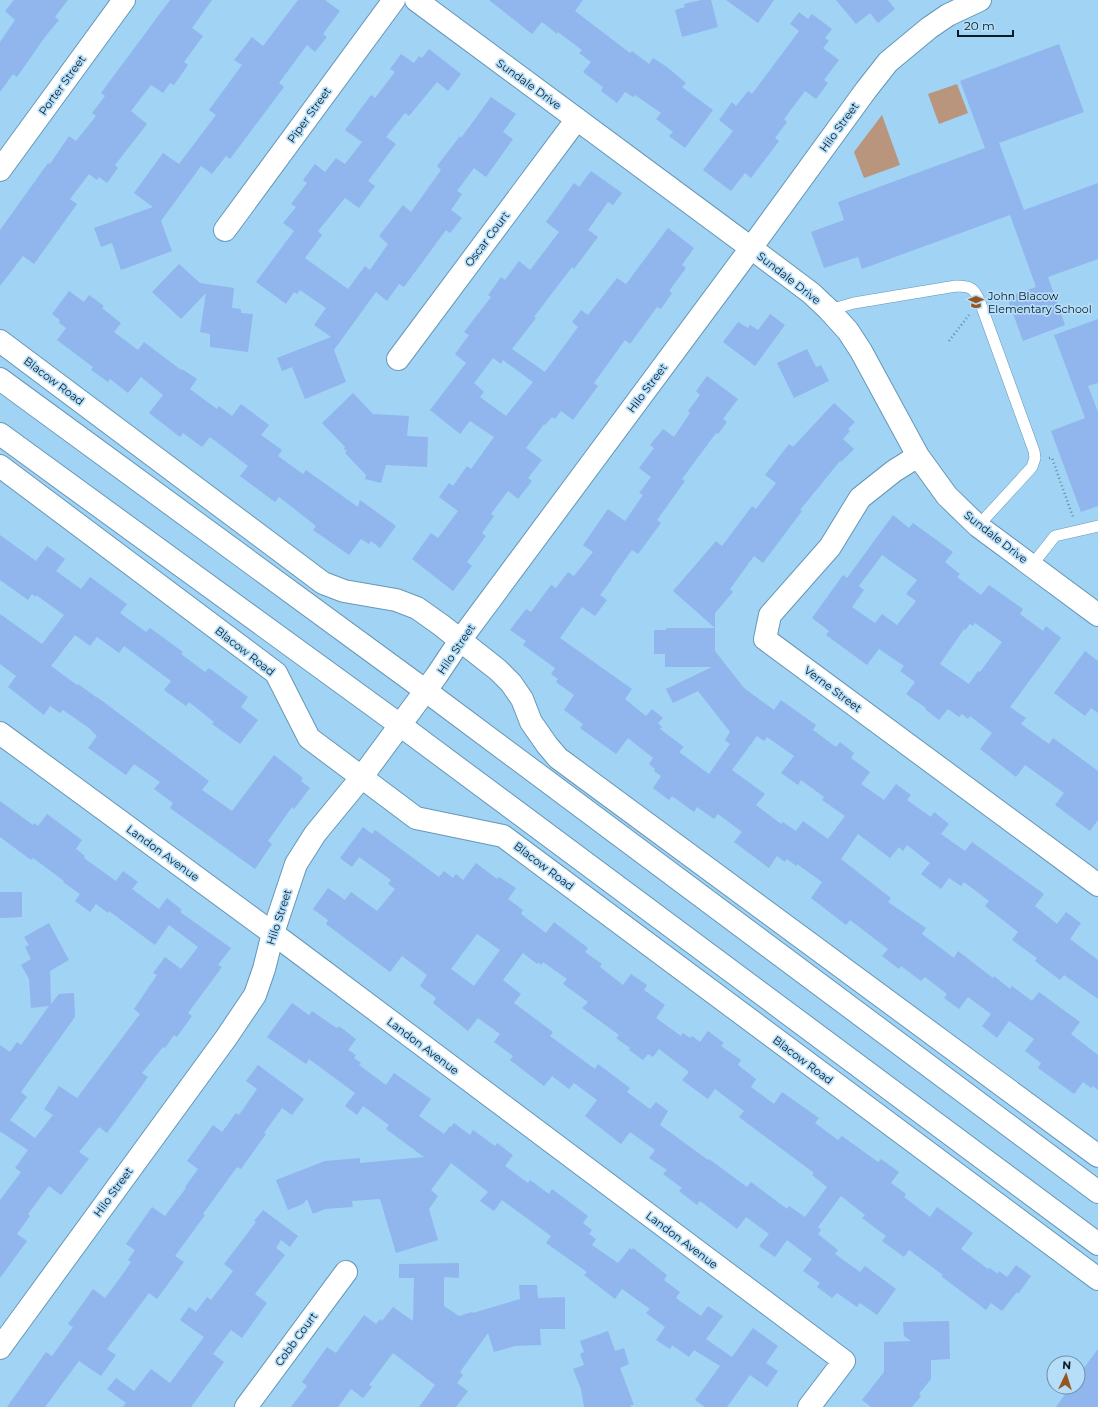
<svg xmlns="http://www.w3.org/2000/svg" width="1098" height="1407" viewBox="0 0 1098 1407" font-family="Montserrat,sans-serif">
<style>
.green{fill:#b8957c}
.building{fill:#90b6ed;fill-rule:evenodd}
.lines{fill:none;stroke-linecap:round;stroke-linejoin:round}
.service-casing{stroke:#6697b7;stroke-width:12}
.minor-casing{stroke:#6697b7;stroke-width:24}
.secondary-casing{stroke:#6697b7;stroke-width:24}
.path{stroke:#638aa2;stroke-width:2.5;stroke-dasharray:1 3;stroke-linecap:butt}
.service{stroke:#fff;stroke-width:11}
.minor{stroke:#fff;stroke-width:22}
.secondary{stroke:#fff;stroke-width:22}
.labels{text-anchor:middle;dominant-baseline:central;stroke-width:3.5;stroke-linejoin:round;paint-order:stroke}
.street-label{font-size:11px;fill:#081c28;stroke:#b6def9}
.poi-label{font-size:11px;fill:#081c28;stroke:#b6def9;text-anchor:start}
</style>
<rect width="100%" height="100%" fill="#a0d3f4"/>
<path class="green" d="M957 84 968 113 939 124 928 94Z
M882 115 900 165 864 178 854 152Z"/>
<path class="building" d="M14 0H68L55 17 59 20 45 37 17 77 13 74 0 92V42L15 20 5 11Z
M170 0H212L192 28 203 36 184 62 188 65 174 85 170 83 163 93 151 85 131 111 147 124 115 165 118 168 107 183 99 177 97 180 89 174 70 199 77 204 34 264 23 256 0 286V230L48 163 50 164 69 136 76 141 96 116 92 113 105 96 101 93Z
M298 0H325L340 11 323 34 327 37 315 52 307 45 279 83 284 87 230 159 226 156 212 174 201 166 161 221 172 251 121 270 112 243 101 247 94 228 153 207 134 193 163 153 179 164 216 115 209 110 242 65 234 60 252 37 263 46Z
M489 0H583L575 11 630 53 632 51 649 64 653 58 667 67 686 83 682 87 713 110 685 148 669 136 673 132 656 119 661 113 635 95 633 97 625 92 617 103 601 91 603 87 583 72 591 62 579 53 582 50 558 32 557 34 542 22 532 34Z
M701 0H711L718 27 682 37 675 10 685 7 684 4Z
M726 0H774L758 23Z
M836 0H888L895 9 878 23 870 13 856 24Z
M799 12 808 19 812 14 832 29 825 38 829 41 823 48 839 60 824 80 828 83 816 99 805 91 784 119 787 122 775 138 779 141 751 178 745 173 731 191 703 170 733 131 719 120 732 102 736 106 748 91 752 94 799 31 790 24Z
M1059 44 1084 112 999 143 1024 210 1098 183V259L1048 277 1065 325 1023 341 1007 297 1036 287 1010 215 862 269 858 257 824 268 811 232 844 220 838 202 985 148 960 81Z
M429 49 461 74 448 91 437 82 409 116 405 113 386 137 396 144 368 181 375 186 359 208 345 198 318 231 322 235 305 258 348 289 365 266 370 270 388 244 379 236 403 205 411 212 441 170 437 166 460 136 461 138 491 97 516 114 503 132 513 139 486 177 474 168 457 191 462 194 451 210 462 218 450 233 446 230 404 287 399 284 387 301 376 292 334 350 346 382 305 399 292 367 282 371 277 358 331 337 314 325 326 308 300 290 297 294 294 292 286 304 256 282 294 231 283 223 296 207 291 204 307 183 303 180 315 164 325 172 336 158 345 164 362 142 345 130 371 95 375 98 395 72 390 69 401 54 414 63 419 56 422 58Z
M591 171 622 193 613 205 608 202 588 230 598 237 574 269 572 267 534 317 536 318 512 349 545 372 578 327 572 322 581 310 588 315 617 278 626 284 668 228 694 248 682 265 686 268 669 291 672 293 661 309 657 307 630 344 625 340 594 383 598 386 573 420 561 411 555 419 552 417 545 425 544 424 526 448 542 460 528 478 532 481 518 499 508 491 491 514 494 516 482 533 486 536 467 562 472 566 453 591 412 559 431 533 438 538 458 511 439 497 449 483 453 486 467 466 471 469 494 437 470 421 460 434 430 410 466 363 455 354 469 335 464 332 491 297 488 295 501 277 505 280 519 261 530 270 559 232 546 222 574 183 579 187ZM493 358 501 364 503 360 533 382 506 416 480 397 484 392 474 383Z
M179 264 200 283 234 288 232 308 241 309V313L253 314 248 352 210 347V334L200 332 206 293 181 319 152 292Z
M69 291 84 302 89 295 104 306 102 308 121 323 114 332 138 350 144 342 181 370 182 369 197 379 190 389 217 409 219 406 232 416 241 404 269 425 261 435 282 450 278 456 303 474 306 470 358 507 360 500 396 526 380 548 371 541 369 544 361 539 349 555 313 530 316 526 279 497 275 502 240 476 248 466 210 437 202 447 183 433 180 437 149 413 163 395 141 377 128 393 110 379 108 382 91 370 93 367 57 340 66 328 59 323 60 320 52 314Z
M770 314 785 325 755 366 723 342 738 322 748 328 750 325 758 330Z
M1098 319V383L1088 386 1098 412V506L1081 512 1051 431 1085 418 1054 335Z
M807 349 816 367 821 365 829 381 794 398 777 363Z
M707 376 738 399 723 419 727 422 718 434 716 433 682 479 685 481 657 520 661 523 638 554 632 550 611 579H612L600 595 607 600 595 616 582 607 560 638 632 689 625 699 646 716 652 709 663 718 658 723 662 727 660 729 684 747 679 752 709 774 730 744 725 740 730 732 698 691 673 703 666 689 712 667H665V654H654V630H666V628H715L673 591 716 541 722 546 752 506 756 509 776 483 765 475 789 444 793 447 834 403 855 422 848 429 850 431 843 439 854 449 841 462 840 461 800 510 802 511 763 563 754 556 730 589 733 592 715 613V651L744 688 774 710 781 700 816 725 813 730 836 747 840 742 854 753 851 758 870 772 861 784 884 800 896 784 911 795 907 800 931 817 934 812 949 824 941 834 965 851 972 842 1044 894 1035 906 1057 924 1066 912 1081 923 1070 939 1098 960V999L1064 975 1060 980 1035 961 1037 958 1012 940 1018 932 985 906 989 901 964 882 961 886 949 878 941 889 921 874 930 863 907 845 903 851 899 847 890 858 858 834 841 859 891 898 888 902 926 928 922 934 954 958 958 951 993 978 994 976 1010 989 1012 986 1032 1001 1039 992 1080 1022 1071 1034 1098 1055V1090L1093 1086 1091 1088 1083 1082 1074 1094 1038 1068 1041 1063 1025 1051 1034 1039 1009 1021 997 1038 982 1026 991 1014 968 997 959 1009 944 998 947 994 925 977 921 981 901 966 899 969 882 956 888 949 850 920 846 925 811 898 822 882 797 864 796 866 787 859 785 862 777 856 769 868 734 842 742 832 718 814 714 819 697 807 694 812 672 796 669 800 653 788 661 776 654 771 655 769 649 764 653 758 628 738 616 754 580 728 583 724 564 710 574 695 556 682 558 679 551 674 555 668 523 645 526 641 510 630 526 609 531 612 551 585 556 588 568 572 574 576 593 552 583 545 608 509 625 521 643 495 639 493 651 477 639 468 654 448 650 445 663 429 674 437 690 413 688 411 700 395 696 391ZM757 736 764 741 767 737 794 756 781 773 798 785 801 780 824 797 822 800 845 816 828 839 803 821 796 831 783 822 781 824 756 805 765 794 732 770Z
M353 393 373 414 409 416 407 436 428 437 427 467 386 465 381 483 365 479 366 475 345 453 347 451 344 449 345 447 322 423Z
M893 515 909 528 913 523 953 552 945 562 960 574 957 577 981 595 989 585 1023 609 1020 614 1043 631 1046 626 1061 638 1010 707 1026 718 1021 724 1049 744 1053 738 1098 771V820L1090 831 1055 805 1064 793 1025 765 1016 777 980 749 992 733 970 716 968 719 962 714 959 717 948 709 939 720 925 709 926 708 906 694 915 682 900 671 904 666 879 649 867 665 826 635 829 631 812 618 843 575 847 578ZM882 555 917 580 906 594 916 601 897 625 882 614 875 623 852 607 864 590 859 586ZM975 623 1002 642 980 672 978 671 969 684 940 664 964 629 965 630 970 624 973 626Z
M0 535 36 561 47 546 65 559 56 571 81 589 90 577 127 604 120 613 146 632 150 628 183 652 181 654 205 672 209 668 248 697 241 707 258 720 240 744 212 724 214 722 189 702 186 706 164 690 171 681 124 646 119 653 97 637 90 646 75 635 51 666 77 685 78 684 96 697H97L209 781 202 790 232 811 274 755 303 778 301 781 310 788 294 809 292 807 268 841 272 844 255 869 170 808 173 803 154 789 160 782 134 764 126 775 88 748 97 736 89 728 63 710 60 713 50 706 44 715 8 687 16 676 0 664V614L42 644 64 615 36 595 35 597 32 594 28 600 0 580Z
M1085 651 1098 661V713L1091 708 1085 716 1054 693Z
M0 801 33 825 34 823 38 826 47 814 82 840 76 849 85 856 84 858 116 881 123 871 138 882 132 889 159 909 167 898 182 910 180 912 231 948 218 965 222 967 188 1013 192 1016 177 1037 174 1035 165 1048 163 1047 142 1073 148 1077 132 1099 107 1133 99 1127 79 1152 89 1159 77 1174 61 1195 49 1186 28 1214 30 1216 17 1234 27 1241 0 1278V1200L21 1172 15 1168 28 1150 1 1132 0 1133V1045L10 1052 17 1042 21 1045 49 1006 31 1008 29 979 21 965 31 959 25 947 29 945 24 937 49 923 69 960 50 971 51 1004 59 994 74 993 75 1017 21 1092 27 1097 10 1120 35 1138 53 1115 44 1109 59 1086 77 1098 140 1014 134 1009 157 975 153 973 165 957 181 969 198 947 169 925 155 945 109 911 108 913 96 904 90 912 75 901 80 894 63 882 64 881 33 858 31 860 0 837Z
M363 827 372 834 375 830 439 877 444 871 453 878 456 874 463 880 476 863 497 879 499 877 516 888 508 899 523 910 521 914 546 933 554 922 588 948 585 952 602 964 600 967 623 985 631 974 647 985 644 990 665 1005 656 1018 681 1036 683 1033 690 1038 692 1036 700 1042 708 1031 724 1043 721 1046 741 1060 738 1065 756 1079 751 1087 774 1104 782 1092 819 1118 815 1123 838 1140 842 1136 878 1162 881 1159 899 1172 891 1183 906 1194 904 1197 930 1217 937 1207 973 1233 961 1249 988 1269 990 1268 998 1274 999 1271 1007 1277 1016 1265 1031 1276 1018 1294 1017 1292 1002 1311 991 1303 986 1310 941 1276 943 1275 909 1250 904 1257 882 1241 886 1236 862 1218 865 1215 841 1196 818 1227 821 1230 818 1234 838 1250 835 1254 860 1272 865 1266 896 1289 877 1315 860 1303 857 1307 837 1293 832 1298 817 1287 820 1283 803 1271 812 1259 787 1240 775 1257 759 1246 769 1234 746 1217 737 1229 700 1201 697 1205 679 1191 682 1188 663 1174 667 1170 649 1158 655 1150 630 1132 621 1144 585 1116 597 1100 574 1083 569 1089 552 1076 544 1086 510 1060 513 1056 494 1042 500 1034 478 1018 468 1031 433 1003 436 998 420 986 427 975 402 956 390 972 326 924 328 920 313 909 328 888 345 900 351 892 377 911 395 889 388 884 391 880 359 857 352 867 340 858ZM477 934 500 950 474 986 451 969ZM523 953 537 964 538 962 541 965 543 962 567 979 563 984 588 1002 582 1008 619 1035 616 1038 630 1048 629 1050 643 1060 648 1054 653 1057 659 1049 689 1072 682 1080 708 1099 715 1089 744 1111 739 1117 814 1173 812 1175 827 1187 805 1217 789 1206 787 1209 751 1182 747 1187 709 1159 708 1160 660 1125 668 1111 656 1102 650 1109 627 1092 630 1088 598 1064 595 1069 550 1036 553 1032 514 1003 521 994 503 980Z
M0 892H22V917L0 918Z
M292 1003 309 1015 312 1011 335 1027 338 1028 339 1026 356 1039 348 1050 356 1055 354 1058 361 1063 359 1065 386 1085 394 1073 431 1099 419 1116 444 1134 450 1126 451 1127 454 1123 470 1135 473 1130 495 1146 497 1143 513 1155 505 1166 528 1183 530 1180 549 1194 552 1189 588 1216 583 1223 592 1230 589 1234 596 1239 592 1245 618 1263 630 1248 632 1250 633 1248 667 1275 664 1280 680 1292 676 1298 701 1316 708 1306 723 1316 706 1339 732 1357 753 1328 778 1346 766 1363 778 1371 767 1387 750 1375 727 1407H705L695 1400 720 1366 694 1350 689 1357 672 1345 670 1349 656 1340 665 1327 646 1313 650 1309 622 1289 615 1299 584 1275 587 1272 546 1243 551 1236 502 1200 494 1211 480 1201 488 1192 451 1163 431 1190 438 1196 429 1209 438 1240 396 1253 380 1199 352 1201 353 1207 325 1209 313 1214 307 1199 303 1204 288 1210 276 1180 325 1161 360 1158V1163L424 1157 386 1129 389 1125 363 1106 357 1115 345 1106 355 1093 309 1059 306 1064 267 1037Z
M258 1065 304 1099 292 1115 282 1108 264 1133 266 1134 241 1169 237 1167 203 1214 205 1215 175 1256 184 1262 157 1299 149 1293 107 1349 116 1355 101 1376 79 1361 45 1407H7L46 1352 52 1356 73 1327 68 1324 93 1289 105 1298 120 1278 131 1262 128 1260 135 1250 126 1244 152 1207 165 1216 186 1188 185 1187 198 1169 187 1161 213 1125 222 1132 236 1113 239 1115 257 1089 246 1081Z
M263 1210 298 1236 290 1247 281 1240 276 1248 285 1255 255 1294 267 1303 242 1338 231 1330 213 1354 224 1362 191 1407H123L126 1403 107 1389 116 1378 134 1391 151 1369 170 1383 204 1337 180 1320 189 1307 196 1312 207 1297 211 1300 233 1271 224 1264 256 1222 254 1221Z
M459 1263V1278L444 1277V1306L459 1316 472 1312 473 1313 520 1299 519 1285H537L538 1298 565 1297V1329H540L541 1345 515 1346 494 1352 488 1333 460 1372 463 1375 457 1383 468 1391 456 1407H419L435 1385 393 1353 369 1385 372 1387 363 1398 351 1389 338 1407H291L307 1386 302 1382 327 1347 336 1353 364 1315 376 1324 380 1319 382 1321 393 1307 413 1321 414 1278H399V1264Z
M949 1321 950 1359 931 1360V1379L919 1394 921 1396 912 1407H871L862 1400 884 1372V1342L911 1341 904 1336 903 1322Z
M608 1331 615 1351 624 1348 629 1364 620 1368 634 1405H631V1407H584L581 1389 573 1369 584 1365 580 1354 584 1352 580 1341Z
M1098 1349V1407H1056L1070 1387H1078V1376Z"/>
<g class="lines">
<g class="service-casing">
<path id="service" d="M829 310 854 303 956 286C971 286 974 288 980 302L1034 451 1035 458 1032 467 978 526
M1032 565 1055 536 1098 526"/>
</g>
<g class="minor-casing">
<path id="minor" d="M416 0 751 248 811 293 829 310 848 331 861 351 918 456 947 496 978 526 1098 615
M0 170 124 0
M225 230 394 0
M0 341 323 583 344 591 396 600 417 608 441 625 498 670 511 683 522 699 531 722 547 745 558 758 1098 1156
M398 359 577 119
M918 456 894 471 860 498 830 547 770 615 765 639 1098 885
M0 466 276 673 309 738 380 791 416 818 503 836 1098 1279
M0 733 290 946 844 1361 809 1407
M0 1348 226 1038 255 995 264 969 273 933 296 864 315 834 361 778 437 675 461 639 751 248 866 90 888 62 929 28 948 15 980 0
M246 1407 346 1272"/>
</g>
<g class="secondary-casing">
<path id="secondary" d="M0 379 426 691 1098 1192
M0 434 400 725 1098 1244"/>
</g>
<path class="path" d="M949 341 969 315
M1049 458H1052L1073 517"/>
<use href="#service" class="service"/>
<use href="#minor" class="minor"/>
<use href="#secondary" class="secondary"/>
</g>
<defs>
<g id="school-bare" transform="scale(1.2)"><path d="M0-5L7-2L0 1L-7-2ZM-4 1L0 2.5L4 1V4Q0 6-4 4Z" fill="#96561f" stroke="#b6def9" stroke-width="2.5" paint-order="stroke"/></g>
</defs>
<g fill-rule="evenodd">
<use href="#school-bare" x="976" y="302"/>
</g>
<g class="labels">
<g class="street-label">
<text transform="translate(529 84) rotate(36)">Sundale Drive</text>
<text transform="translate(62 85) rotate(-54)">Porter Street</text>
<text transform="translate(309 115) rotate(-54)">Piper Street</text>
<text transform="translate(839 127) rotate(-54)">Hilo Street</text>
<text transform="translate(487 239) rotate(-53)">Oscar Court</text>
<text transform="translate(789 278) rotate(38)">Sundale Drive</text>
<text transform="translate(54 381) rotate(37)">Blacow Road</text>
<text transform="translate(647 388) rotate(-53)">Hilo Street</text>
<text transform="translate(996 537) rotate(38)">Sundale Drive</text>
<text transform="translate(456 649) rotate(-56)">Hilo Street</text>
<text transform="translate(245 651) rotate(38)">Blacow Road</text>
<text transform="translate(833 689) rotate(37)">Verne Street</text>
<text transform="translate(163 853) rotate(36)">Landon Avenue</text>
<text transform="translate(544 866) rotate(37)">Blacow Road</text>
<text transform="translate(279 917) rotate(-72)">Hilo Street</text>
<text transform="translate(423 1046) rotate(37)">Landon Avenue</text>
<text transform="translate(803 1060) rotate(37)">Blacow Road</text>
<text transform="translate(113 1192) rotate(-54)">Hilo Street</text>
<text transform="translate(682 1240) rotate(37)">Landon Avenue</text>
<text transform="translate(296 1339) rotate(-54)">Cobb Court</text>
</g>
<g class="poi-label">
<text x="988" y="296">John Blacow<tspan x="988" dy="13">Elementary School</tspan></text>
</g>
</g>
<g transform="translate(1066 1375) rotate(4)"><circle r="19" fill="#b6def9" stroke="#7090a5"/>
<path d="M0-3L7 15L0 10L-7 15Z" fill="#96561f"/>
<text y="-6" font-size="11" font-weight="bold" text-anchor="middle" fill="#081c28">N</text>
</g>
<path d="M958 30v6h55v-6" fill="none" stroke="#081c28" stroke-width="2"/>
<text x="964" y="30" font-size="12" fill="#081c28" stroke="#b6def9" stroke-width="3" paint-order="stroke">20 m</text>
</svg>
